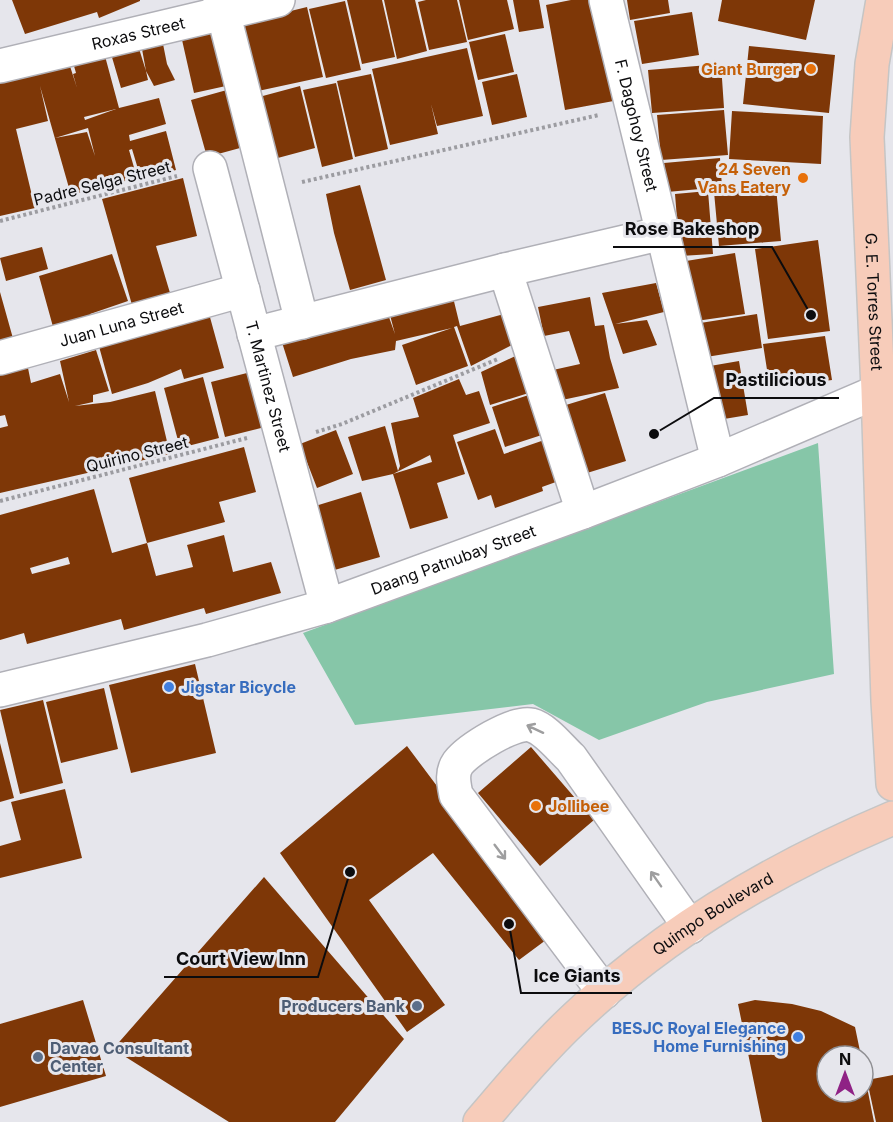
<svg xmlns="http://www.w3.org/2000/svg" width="893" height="1122" viewBox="0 0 893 1122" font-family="Inter,sans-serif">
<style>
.green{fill:#86c6a8}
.building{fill:#7e3707;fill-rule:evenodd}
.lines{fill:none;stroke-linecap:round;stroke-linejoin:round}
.minor-casing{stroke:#b0b0b7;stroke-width:36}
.major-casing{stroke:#c5c5c5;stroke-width:36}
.path{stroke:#9c9ca1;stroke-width:4;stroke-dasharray:3 3;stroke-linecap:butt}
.minor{stroke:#fff;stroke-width:33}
.major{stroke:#f7ccba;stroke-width:33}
.oneway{stroke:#9e9e9f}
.food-dot{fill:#e8710a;stroke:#e6e6ec;stroke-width:2}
.shop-dot{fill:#3f7fe0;stroke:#e6e6ec;stroke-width:2}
.service-dot{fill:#5c6f8a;stroke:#e6e6ec;stroke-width:2}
.labels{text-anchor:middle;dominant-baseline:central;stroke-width:6;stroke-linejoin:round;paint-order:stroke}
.street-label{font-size:16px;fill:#0c0c0e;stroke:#e6e6ec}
.food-label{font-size:16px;font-weight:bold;fill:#c56008;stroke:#e6e6ec;text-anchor:end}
.shop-label{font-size:16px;font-weight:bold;fill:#366cbe;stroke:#e6e6ec;text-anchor:start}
.service-label{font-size:16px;font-weight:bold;fill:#4e5e75;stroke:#e6e6ec;text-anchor:end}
.leader{fill:none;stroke:#0c0c0e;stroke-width:2}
.callout-dot{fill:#0c0c0e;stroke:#e6e6ec;stroke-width:2}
.callout-label{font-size:18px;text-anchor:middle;font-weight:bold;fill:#0c0c0e;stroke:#e6e6ec;stroke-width:6;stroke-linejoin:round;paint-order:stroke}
</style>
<rect width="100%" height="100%" fill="#e6e6ec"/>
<path class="green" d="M818 443 834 674 707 702 599 740 533 704 355 725 303 633Z"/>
<path class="building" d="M12 0H140V1L99 18 97 12 25 34Z
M347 0H382L395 57 362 64Z
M384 0H415L427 51 397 59Z
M426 0H457L467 42 429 50 418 2Z
M459 0H507L514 29 468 40Z
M513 0H539L544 28 519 32Z
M571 0H600L619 100 565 110 546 5Z
M627 0H668L670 13 630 20Z
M722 0H815L806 40 718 21Z
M345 1 361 70 326 78 309 9Z
M307 7 323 77 258 91 242 23Z
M692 12 699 55 642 64 634 21Z
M220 21 235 84 194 93 180 31Z
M161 34 167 64 175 80 154 86 146 71 148 80 121 88 109 47 136 39 146 71 140 38Z
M505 34 514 72 478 80 469 42Z
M102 45 119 108 159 98 166 124 129 135 130 141 166 131 176 170 141 179 132 149 129 150 137 178 71 195 40 86 48 121 16 129 35 208 0 216V75L69 63 77 88 73 74 76 73 70 52ZM116 109 85 120 84 117ZM88 128 95 156 87 132 55 138Z
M749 46 835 55 829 113 743 104Z
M467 48 483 116 437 126 431 104 438 134 390 145 372 69Z
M721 64 724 108 652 113 648 70Z
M371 74 388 149 355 157 337 81Z
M517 74 527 117 492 125 482 82Z
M336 83 353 159 322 167 303 90Z
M300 86 315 148 274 159 259 97Z
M234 88 251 145 207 157 191 100Z
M724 110 728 155 661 160 657 115Z
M732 111 823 116 821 164 729 159Z
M720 158 722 187 667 192 664 163Z
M183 178 197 236 156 246 173 303 134 312 102 199Z
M360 185 386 280 350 290 334 233 326 194Z
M776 187 781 241 719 246 714 192Z
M708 191 713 254 680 256 675 194Z
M818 240 830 331 768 339 755 249Z
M42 247 48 269 6 281 0 258Z
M735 253 745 314 689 322 680 262Z
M112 254 128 301 90 314 91 323 55 334 39 276Z
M656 283 664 312 615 324 647 320 657 345 623 354 602 293Z
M450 285 460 326 504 314 518 342 471 366 457 326 454 327 468 366 416 385 402 345 452 328 396 341 395 350 351 359 293 377 279 333 385 306 395 334 386 300Z
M0 292 14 342 0 345Z
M590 297 595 326 604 325 610 358 619 388 562 400 553 370 580 364 569 331 544 336 538 307Z
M208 310 224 368 184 379 181 369 148 383 112 394 97 339Z
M757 314 762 348 700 358 694 324Z
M825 336 832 380 770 389 763 344Z
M96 350 109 391 93 395V402L75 406 110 402 155 391 170 454 0 493V428L8 426 5 415 0 416V365L26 358 31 383 60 374 69 402 60 361Z
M524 352 535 391 490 405 481 372Z
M739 361 748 415 718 420 710 366Z
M251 372 265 427 225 437 211 382Z
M203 377 219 438 180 448 164 388Z
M459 379 466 395 479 391 490 423 453 435 465 474 437 483 448 518 410 529 393 474 432 462 430 455 393 474 362 481 348 437 385 426 398 471 400 466 391 423 419 417 413 398Z
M541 391 554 431 505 447 492 407Z
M605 393 626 461 587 473 566 405Z
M495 429 504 454 553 437 567 478 542 487 543 491 495 508 491 495 478 500 457 442Z
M336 430 353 474 317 488 300 444Z
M244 447 256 492 219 502 225 522 147 543 129 478Z
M94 489 112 553 147 543 156 576 193 567 187 545 224 535 233 572 271 562 281 593 206 614 204 608 124 630 121 619 27 644 24 633 0 640V515ZM68 557 70 564 32 574 30 568Z
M361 492 380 557 331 571 312 507Z
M195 664 216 753 131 773 109 685Z
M104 688 118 749 61 763 46 702Z
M43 700 63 783 20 794 0 710Z
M0 743 14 798 0 802Z
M407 746 550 937 519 960 433 853 369 900 445 1005 407 1032 280 853Z
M531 747 594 820 540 866 478 793Z
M65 789 82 858 0 878V846L21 840 11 802Z
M264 877 404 1039 335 1122H229L113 1049Z
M83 1000 106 1076 0 1107V1024Z
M755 1000 792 1004 821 1011 855 1027 861 1056H827V1092H863L864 1072 874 1122H762L738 1004Z
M893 1075V1122H876L867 1080Z"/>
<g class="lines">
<g class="minor-casing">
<g id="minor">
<path d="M220 0 302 322"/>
<path id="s1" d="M606 0 718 460"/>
<path id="s2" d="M0 66 278 0"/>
<path id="s3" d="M210 168 327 606"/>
<path d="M505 270 583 512"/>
<path d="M254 334 505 270 663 233"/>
<path id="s4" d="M0 358 243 290"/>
<path id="s5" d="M0 690 207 640 327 606 583 512 718 460 893 385"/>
<path d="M604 992 456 795C454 784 451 773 458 763 469 749 514 721 531 725 546 729 560 748 571 758L690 927"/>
</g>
</g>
<g class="major-casing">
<g id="major">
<path id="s6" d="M883 0 872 64 867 137 878 390 888 701 893 784"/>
<path id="s7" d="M480 1122C511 1086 541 1050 575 1018 665 932 779 866 893 818"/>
</g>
</g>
<path class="path" d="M302 182 599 115
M0 221 177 176
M316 432 342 424 498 359
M0 501 247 438"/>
<use href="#minor" class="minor"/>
<use href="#major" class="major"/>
</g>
<defs><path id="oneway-shaft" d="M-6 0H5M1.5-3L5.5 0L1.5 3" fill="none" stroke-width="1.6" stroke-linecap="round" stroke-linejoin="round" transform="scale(1.5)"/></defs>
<g class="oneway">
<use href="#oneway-shaft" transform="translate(535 729) rotate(-155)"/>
<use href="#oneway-shaft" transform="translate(500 852) rotate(53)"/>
<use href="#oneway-shaft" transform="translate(656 879) rotate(-125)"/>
</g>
<g class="food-dot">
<circle cx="811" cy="69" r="6"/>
<circle cx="803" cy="178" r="6"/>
<circle cx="536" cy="806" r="6"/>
</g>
<g class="shop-dot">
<circle cx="169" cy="687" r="6"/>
<circle cx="798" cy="1037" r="6"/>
</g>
<g class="service-dot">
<circle cx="417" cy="1006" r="6"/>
<circle cx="38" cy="1057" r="6"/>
</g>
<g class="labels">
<g class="street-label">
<text stroke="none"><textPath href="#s2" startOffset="142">Roxas Street</textPath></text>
<text stroke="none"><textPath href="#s1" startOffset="129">F. Dagohoy Street</textPath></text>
<text transform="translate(102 183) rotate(-14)">Padre Selga Street</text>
<text stroke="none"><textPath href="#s6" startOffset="303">G. E. Torres Street</textPath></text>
<text stroke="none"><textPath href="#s4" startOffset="126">Juan Luna Street</textPath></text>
<text stroke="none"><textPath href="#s3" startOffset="226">T. Martinez Street</textPath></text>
<text transform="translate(137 454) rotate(-14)">Quirino Street</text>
<text stroke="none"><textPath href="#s5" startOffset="472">Daang Patnubay Street</textPath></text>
<text stroke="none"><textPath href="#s7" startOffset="314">Quimpo Boulevard</textPath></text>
</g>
<g class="food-label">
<text x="799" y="69">Giant Burger</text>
<text x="791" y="169">24 Seven<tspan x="791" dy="18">Vans Eatery</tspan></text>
<text x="548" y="806" text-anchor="start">Jollibee</text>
</g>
<g class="shop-label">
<text x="181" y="687">Jigstar Bicycle</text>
<text x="786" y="1028" text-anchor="end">BESJC Royal Elegance<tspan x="786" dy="18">Home Furnishing</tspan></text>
</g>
<g class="service-label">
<text x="405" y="1006">Producers Bank</text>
<text x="50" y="1048" text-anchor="start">Davao Consultant<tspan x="50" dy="18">Center</tspan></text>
</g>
</g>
<path class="leader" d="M811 315L772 247H613M654 434L714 398H839M350 872L318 977H164M509 924L521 993H632"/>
<g class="callout-dot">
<circle cx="811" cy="315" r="6"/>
<circle cx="654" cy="434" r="6"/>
<circle cx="350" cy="872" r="6"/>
<circle cx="509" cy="924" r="6"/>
</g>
<g class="callout-label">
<text x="692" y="235">Rose Bakeshop</text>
<text x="776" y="386">Pastilicious</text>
<text x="241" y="965">Court View Inn</text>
<text x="577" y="982">Ice Giants</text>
</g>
<g transform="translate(845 1074)"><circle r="28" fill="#e6e6ec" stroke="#8f8f93" stroke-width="1.5"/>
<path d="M0-4.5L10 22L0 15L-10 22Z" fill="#8f2285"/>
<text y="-9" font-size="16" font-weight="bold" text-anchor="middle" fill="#0c0c0e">N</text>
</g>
</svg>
